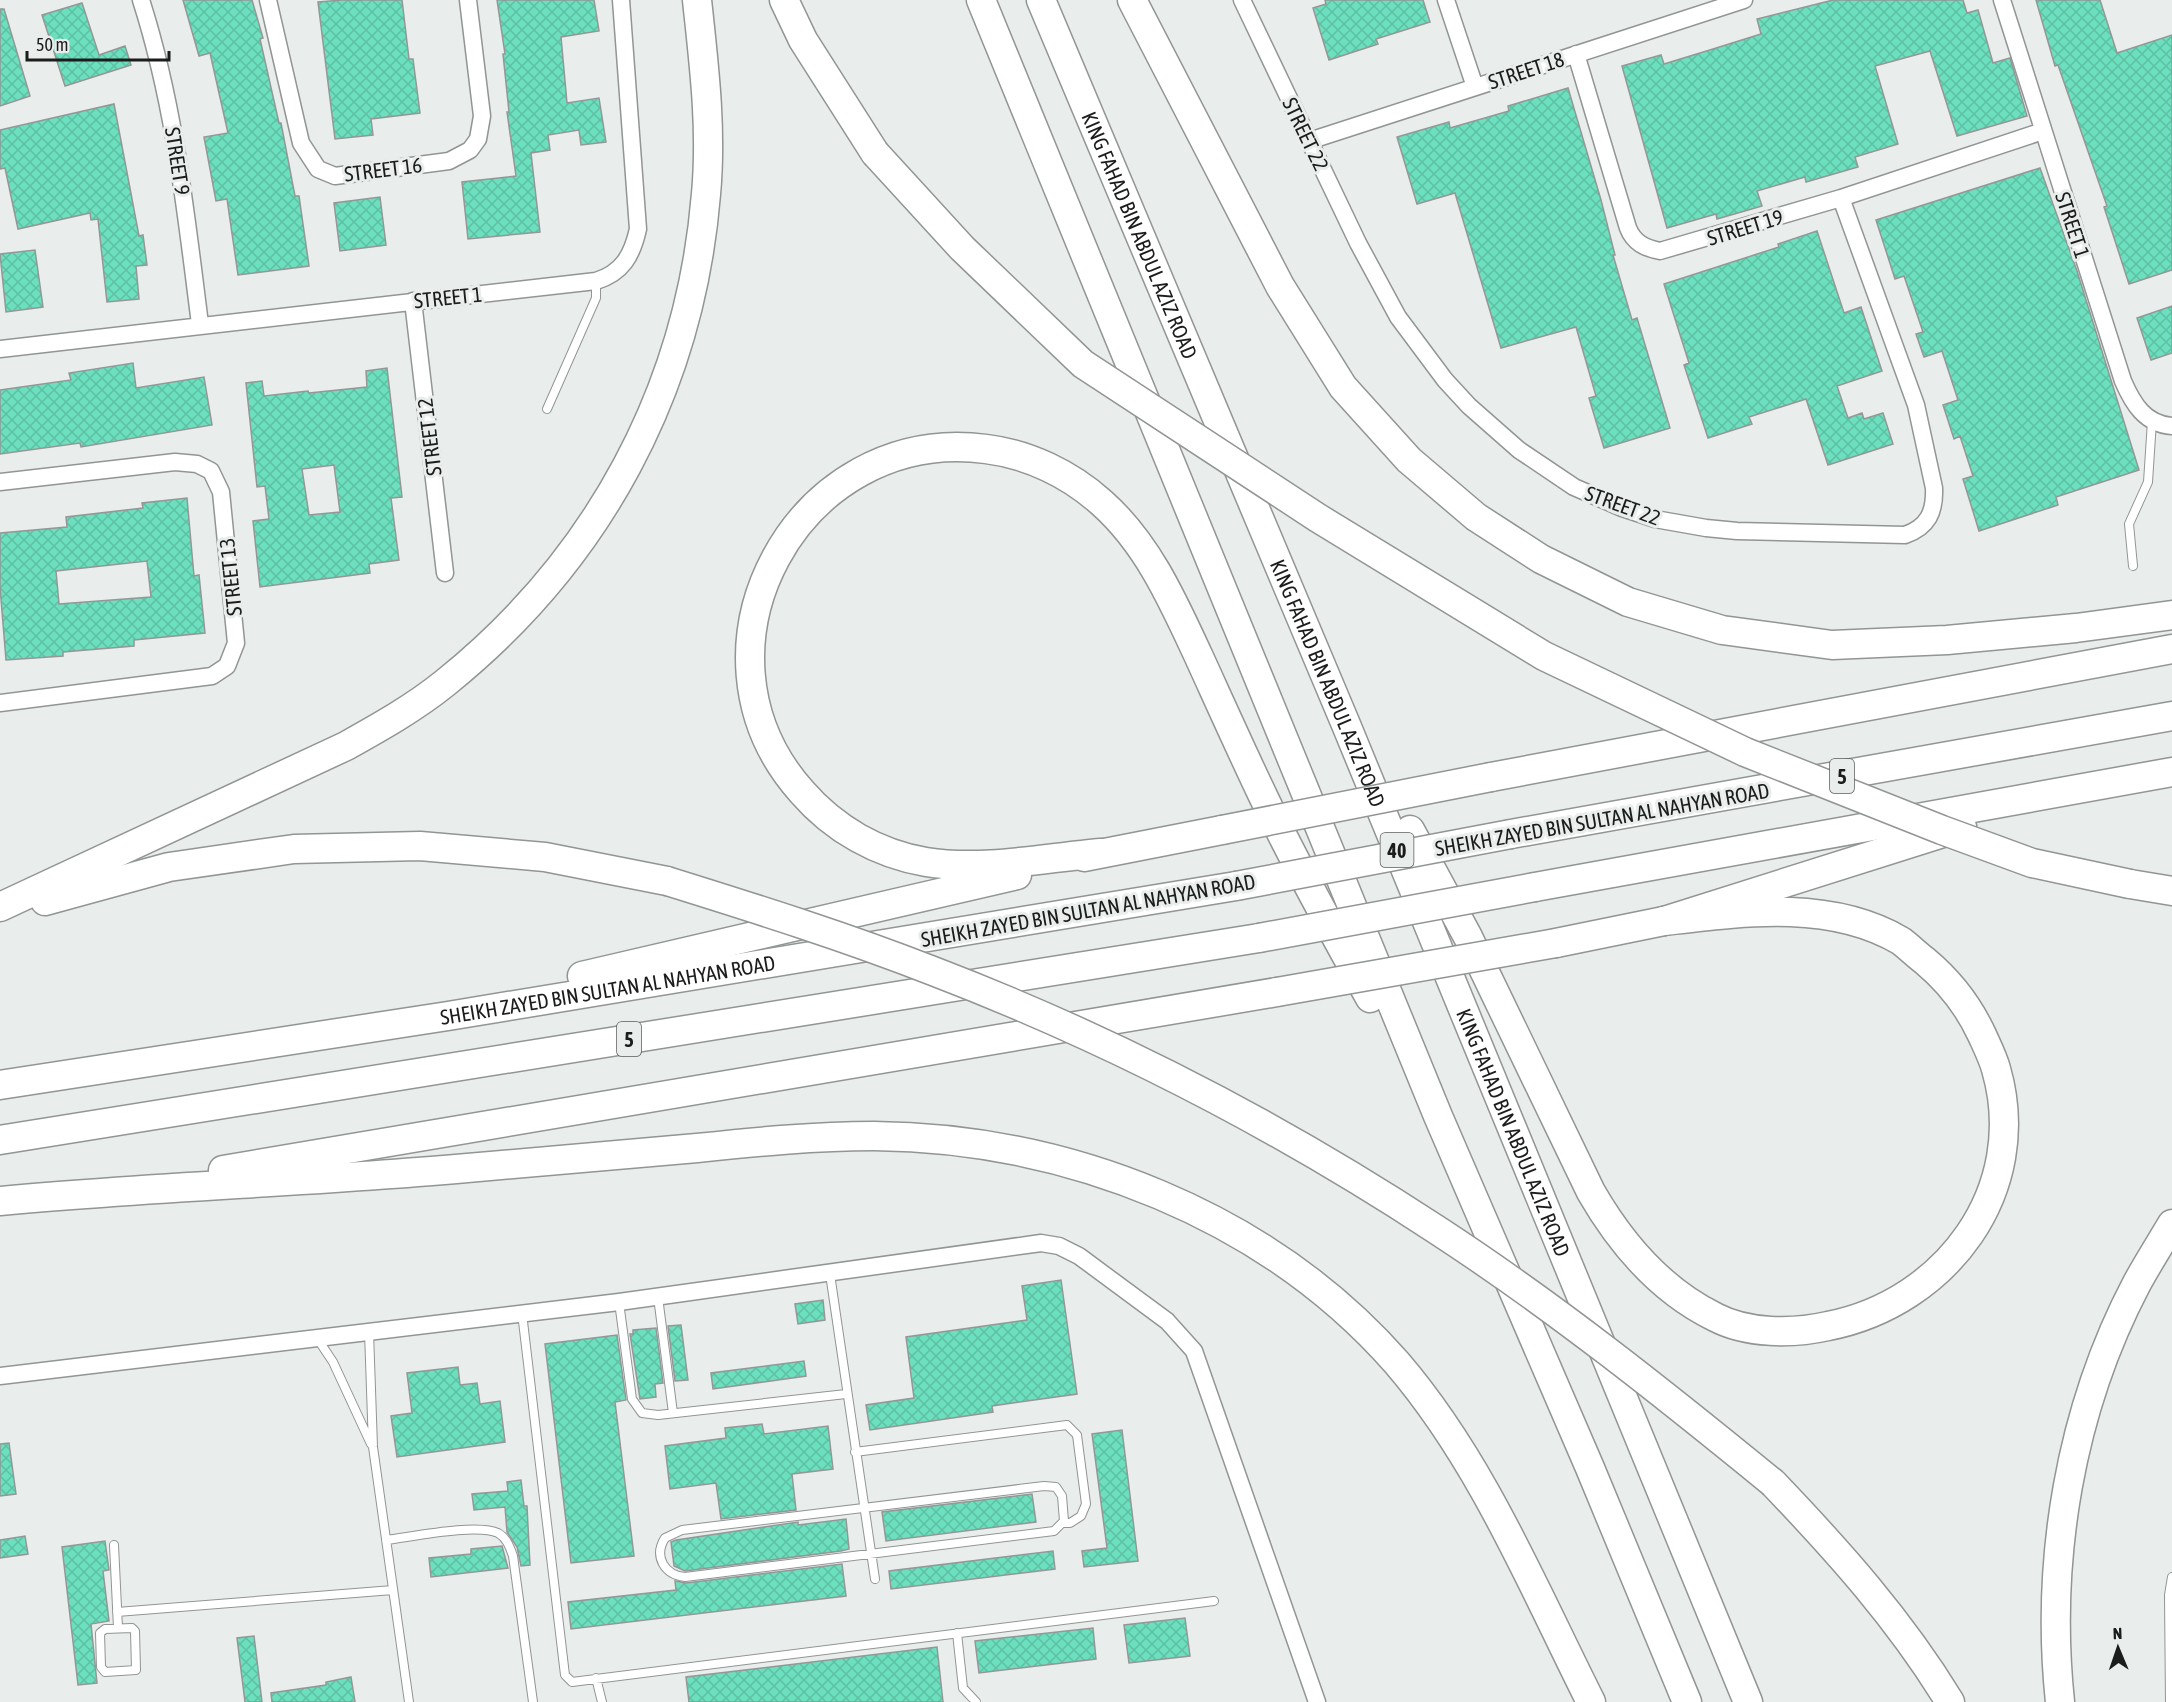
<svg xmlns="http://www.w3.org/2000/svg" width="2172" height="1702" viewBox="0 0 2172 1702" font-family="'Asap Condensed',sans-serif">
<style>
.building{fill:url(#building-cross-hatch);stroke:#949796;stroke-width:1.5;fill-rule:evenodd}
.lines{fill:none;stroke-linecap:round;stroke-linejoin:round}
.lane-casing{stroke:#919593;stroke-width:10}
.street-casing{stroke:#919593;stroke-width:19}
.highway-casing{stroke:#919593;stroke-width:31}
.lane{stroke:#fff;stroke-width:8}
.street{stroke:#fff;stroke-width:16}
.highway{stroke:#fff;stroke-width:28}
.highway-bridge-casing{stroke:#919593;stroke-width:31;stroke-linecap:butt}
.highway-bridge{stroke:#fff;stroke-width:28}
.labels{text-anchor:middle;dominant-baseline:central;stroke-width:6;stroke-linejoin:round;paint-order:stroke}
.shield{fill:#e9edeb;stroke:#595b5a;stroke-width:1.5}
.shield-label{font-size:20px;font-weight:bold;fill:#1b1c1c}
.street-label{font-size:21px;fill:#1b1c1c;stroke:#e9edeb}
</style>
<defs>
<pattern id="building-cross-hatch" width="8" height="8" patternUnits="userSpaceOnUse" patternTransform="scale(1.5)"><rect width="8" height="8" fill="#6ce0be"/><path d="M0 0l8 8M0 8l8-8" fill="none" stroke="#5dc0a3"/></pattern>
</defs>
<rect width="100%" height="100%" fill="#e9edeb"/>
<path class="building" d="M183 0H252L263 38 260 39 279 123H281L295 196H299L309 266 238 275 227 199 216 201 204 137 228 133 210 53 199 56Z
M342 0H402L409 59H413L420 113 371 119 373 135 335 139 318 2Z
M497 0H594L599 31 561 37 567 103 599 98 606 142 581 145 579 130 548 135 550 150 531 153 540 232 468 239 462 182 516 176 507 112H509L503 54H505Z
M1325 0H1423L1430 22 1376 39 1378 44 1329 60 1313 8 1326 4Z
M1833 0H1963L1967 13 1978 10 1993 63 2010 58 2027 116 1957 136 1930 51 1875 66 1898 144 1855 157 1858 167 1806 182 1805 177 1757 191 1762 206 1717 219 1716 214 1667 228 1622 66 1661 55 1664 64 1713 49 1761 34 1757 19Z
M2036 0H2100L2117 53 2172 35V270L2129 284 2104 207 2107 206 2058 65 2055 66Z
M82 3 99 55 125 46 131 65 65 86 42 15Z
M0 9H4L30 96 0 106Z
M1568 88 1601 200 1615 255H1613L1632 320 1637 318 1670 428 1604 448 1589 398 1596 396 1576 327 1501 348 1455 193 1417 204 1397 137 1449 122 1450 128 1509 111 1508 106Z
M114 104 139 236 143 235 147 265 136 266 139 299 107 302 98 219 91 220 90 213 18 229 5 168 0 169V130Z
M2040 168 2077 271 2139 470 2056 497 2058 505 1979 531 1963 479 1973 476 1960 436 1954 439 1943 405 1958 400 1942 351 1924 357 1916 334 1923 332 1904 276 1895 279 1876 220Z
M380 197 386 245 340 251 334 203Z
M1817 231 1844 313 1861 307 1882 371 1837 386 1848 418 1862 413 1864 419 1883 413 1893 444 1828 465 1806 399 1749 417 1752 424 1708 438 1684 365 1689 363 1664 284 1779 247 1778 244Z
M35 250 43 307 6 312 0 254Z
M2172 306V353L2151 360 2137 318Z
M133 363 136 388 204 377 212 425 81 447 80 443 0 454V390L71 380 69 373Z
M387 368 402 497 391 498 399 560 369 564 370 573 260 587 253 521 269 519 265 486 257 487 246 383 262 381 264 396 308 391 309 393 367 387 366 371ZM334 465 340 512 309 515 302 469Z
M187 498 194 576 199 575 205 633 134 640V646L63 652V656L6 660 0 587V533L67 527 66 517 143 508 142 503ZM147 561 151 597 59 604 56 571Z
M1061 1280 1077 1394 992 1406 993 1412 870 1430 866 1405 914 1398 906 1337 1027 1320 1022 1286Z
M823 1300 825 1320 798 1324 795 1304Z
M681 1325 688 1380 675 1381 668 1326Z
M656 1328 663 1383 655 1384 656 1397 640 1399 630 1334H633V1330Z
M617 1335 626 1400 615 1402 634 1556 571 1563 545 1344Z
M804 1361 806 1376 713 1389 711 1373Z
M458 1367 460 1385 477 1383 480 1404 500 1401 505 1442 397 1457 391 1416 412 1413 407 1373Z
M762 1424 764 1434 828 1426 833 1469 792 1474 796 1510 721 1519 716 1483 670 1489 665 1446 726 1438 725 1428Z
M1122 1430 1138 1561 1084 1567 1082 1551 1107 1548 1092 1434Z
M9 1443 16 1494 0 1496V1444Z
M521 1480 524 1506H527L530 1565 521 1566 517 1547 507 1532 505 1507 474 1510 472 1494 508 1491 507 1482Z
M1032 1494 1036 1522 886 1541 882 1512Z
M846 1519 849 1549 841 1551 685 1571 674 1566 671 1542 676 1540 798 1522V1525Z
M25 1536 28 1554 0 1558V1540Z
M105 1541 109 1570 103 1571 109 1621 91 1624 97 1683 78 1685 62 1547Z
M502 1546 508 1568 431 1577 429 1558 471 1554V1549Z
M1053 1551 1055 1569 891 1589 889 1571Z
M842 1564 846 1596 571 1629 568 1602 676 1590 675 1581 686 1583Z
M1185 1618 1190 1656 1129 1663 1124 1625Z
M1093 1628 1096 1659 979 1673 975 1641Z
M254 1636 262 1702H245L237 1638Z
M937 1647 943 1702H689L686 1677Z
M351 1677 355 1702H272L271 1693 326 1685V1682Z"/>
<g class="lines">
<g class="lane-casing">
<path id="lane" d="M547 409 596 298V281
M2133 566 2129 524 2148 482 2152 421
M830 1274 875 1579
M658 1297 673 1413
M619 1302 632 1399 642 1413 658 1415 846 1394
M522 1313 565 1675 572 1682 1214 1601
M369 1332 373 1447 409 1702
M317 1338 333 1362 371 1444
M855 1452 1067 1425 1077 1435 1086 1504 1081 1516 1070 1523H1063
M1044 1486 1056 1487 1062 1496 1064 1521 1054 1531 685 1577C665 1575 653 1557 665 1538L682 1530Z
M386 1540C411 1537 477 1523 498 1533 507 1538 510 1548 513 1556L533 1702
M114 1545 118 1628
M117 1612 393 1590
M132 1628 135 1631 136 1670 105 1672 101 1667 100 1633 105 1629Z
M957 1633 963 1688 976 1702
M596 1678 602 1702
M2170 1702 2169 1595 2172 1577"/>
</g>
<g class="street-casing">
<path id="street" d="M141 0C175 106 186 215 200 324
M268 0 301 143 318 169 335 176 449 161 470 150 478 139 482 116 468 0
M1242 0 1358 243 1398 317 1445 380 1469 406 1519 450 1574 487 1622 508 1655 519 1706 528 1737 531 1905 535C1928 527 1935 512 1934 488L1916 405 1841 198
M1446 0 1475 87
M2002 0 2123 381C2133 404 2145 424 2172 426
M1576 54 1628 228C1634 243 1645 248 1660 251L1841 198 2043 131
M1309 141 1744 0
M413 301 445 573
M0 349 596 281C622 273 632 256 638 229L621 0
M0 482 175 462 197 464 211 471 221 492 236 643 227 666 212 676 0 703
M0 1376 619 1302 1041 1243 1059 1246 1079 1256 1167 1321 1194 1351 1317 1702"/>
</g>
<g class="highway-casing">
<g id="highway">
<path d="M784 0 803 40 875 153"/>
<path d="M981 0 1438 1116 1590 1468 1687 1702"/>
<path id="s1" d="M1041 0 1347 727 1748 1702"/>
<path d="M1132 0 1280 286 1343 387 1409 460 1476 517 1541 559 1628 602 1722 630 1832 645 1947 640 2076 628 2172 615"/>
<path d="M1491 777 2172 649"/>
<path d="M1410 830 1468 937 1591 1192C1621 1244 1660 1290 1715 1317 1747 1334 1793 1334 1828 1326 1946 1303 2031 1190 1996 1069 1993 1058 1987 1046 1982 1035 1969 1007 1949 981 1925 961 1917 955 1909 947 1901 941 1830 899 1741 912 1664 921"/>
<path d="M1511 834 2172 716"/>
<path d="M1101 853C1044 858 983 871 926 862 878 854 834 829 802 792 675 650 798 424 986 449 1028 454 1070 474 1102 503 1148 544 1173 601 1199 657 1220 703 1241 750 1263 796 1296 865 1333 932 1370 998"/>
<path d="M1084 857 1222 830"/>
<path d="M2130 884 2172 891"/>
<path d="M1535 887 2172 772"/>
<path d="M45 901 169 867 294 849 420 846 545 857 667 881"/>
<path d="M0 907 346 746C380 727 414 708 445 683 598 560 690 390 706 194 712 129 704 65 697 0"/>
<path d="M1556 943 1664 921 1962 827"/>
<path d="M582 976 1017 875"/>
<path id="s2" d="M0 1085 448 1016 1236 886"/>
<path d="M0 1140 1259 938"/>
<path d="M223 1170 1277 992"/>
<path d="M0 1201C152 1187 304 1182 456 1169 536 1162 616 1155 697 1148 755 1142 815 1136 874 1136 1068 1138 1267 1215 1397 1363 1482 1462 1533 1587 1591 1702"/>
<path d="M1773 1483C1839 1552 1900 1620 1950 1702"/>
<path d="M2060 1702C2045 1560 2070 1410 2137 1283 2148 1263 2160 1244 2172 1224"/>
</g>
</g>
<use href="#lane" class="lane"/>
<use href="#street" class="street"/>
<use href="#highway" class="highway"/>
<g class="highway-bridge-casing">
<path id="highway-bridge" d="M875 153 962 248 1083 364 1318 518 1544 656 1745 752 1942 830 2032 863 2130 884
M1222 830 1491 777
M667 881C757 909 846 937 933 971 1108 1038 1280 1127 1437 1230 1555 1307 1664 1394 1773 1483
M1236 886 1511 834
M1259 938 1535 887
M1277 992 1556 943"/>
</g>
<use href="#highway-bridge" class="highway-bridge"/>
</g>
<g class="labels">
<g class="shield">
<rect x="1830" y="759" width="24" height="34" rx="4.5"/>
<rect x="1380.5" y="833" width="33" height="34" rx="4.5"/>
<rect x="617" y="1022" width="24" height="34" rx="4.5"/>
</g>
<g class="shield-label">
<text x="1842" y="776">5</text>
<text x="1397" y="850">40</text>
<text x="629" y="1039">5</text>
</g>
<g class="street-label">
<text transform="translate(1526 70) rotate(-18)">STREET 18</text>
<text transform="translate(1306 134) rotate(64)">STREET 22</text>
<text transform="translate(178 161) rotate(81)">STREET 9</text>
<text transform="translate(383 169) rotate(-7)">STREET 16</text>
<text transform="translate(2073 225) rotate(72)">STREET 1</text>
<text transform="translate(1745 227) rotate(-17)">STREET 19</text>
<text stroke="none"><textPath href="#s1" startOffset="255">KING FAHAD BIN ABDUL AZIZ ROAD</textPath></text>
<text transform="translate(448 297) rotate(-6)">STREET 1</text>
<text transform="translate(429 437) rotate(-97)">STREET 12</text>
<text transform="translate(1623 505) rotate(20)">STREET 22</text>
<text transform="translate(230 577) rotate(-96)">STREET 13</text>
<text stroke="none"><textPath href="#s1" startOffset="741">KING FAHAD BIN ABDUL AZIZ ROAD</textPath></text>
<text transform="translate(1602 819) rotate(-10)">SHEIKH ZAYED BIN SULTAN AL NAHYAN ROAD</text>
<text transform="translate(1088 910) rotate(-10)">SHEIKH ZAYED BIN SULTAN AL NAHYAN ROAD</text>
<text stroke="none"><textPath href="#s2" startOffset="615">SHEIKH ZAYED BIN SULTAN AL NAHYAN ROAD</textPath></text>
<text stroke="none"><textPath href="#s1" startOffset="1227">KING FAHAD BIN ABDUL AZIZ ROAD</textPath></text>
</g>
</g>
<g transform="translate(2118 1648) rotate(358)" stroke="#e9edeb" stroke-width="4.5" paint-order="stroke">
<path d="M0-4.5L10 22L0 15L-10 22Z" fill="#1b1c1c"/>
<text y="-9" font-size="16" font-weight="bold" text-anchor="middle" fill="#1b1c1c">N</text>
</g>
<path d="M27 51v9h142v-9" fill="none" stroke="#1b1c1c" stroke-width="3"/>
<text x="36" y="51" font-size="18" fill="#1b1c1c" stroke="#e9edeb" stroke-width="4.5" paint-order="stroke">50 m</text>
</svg>
